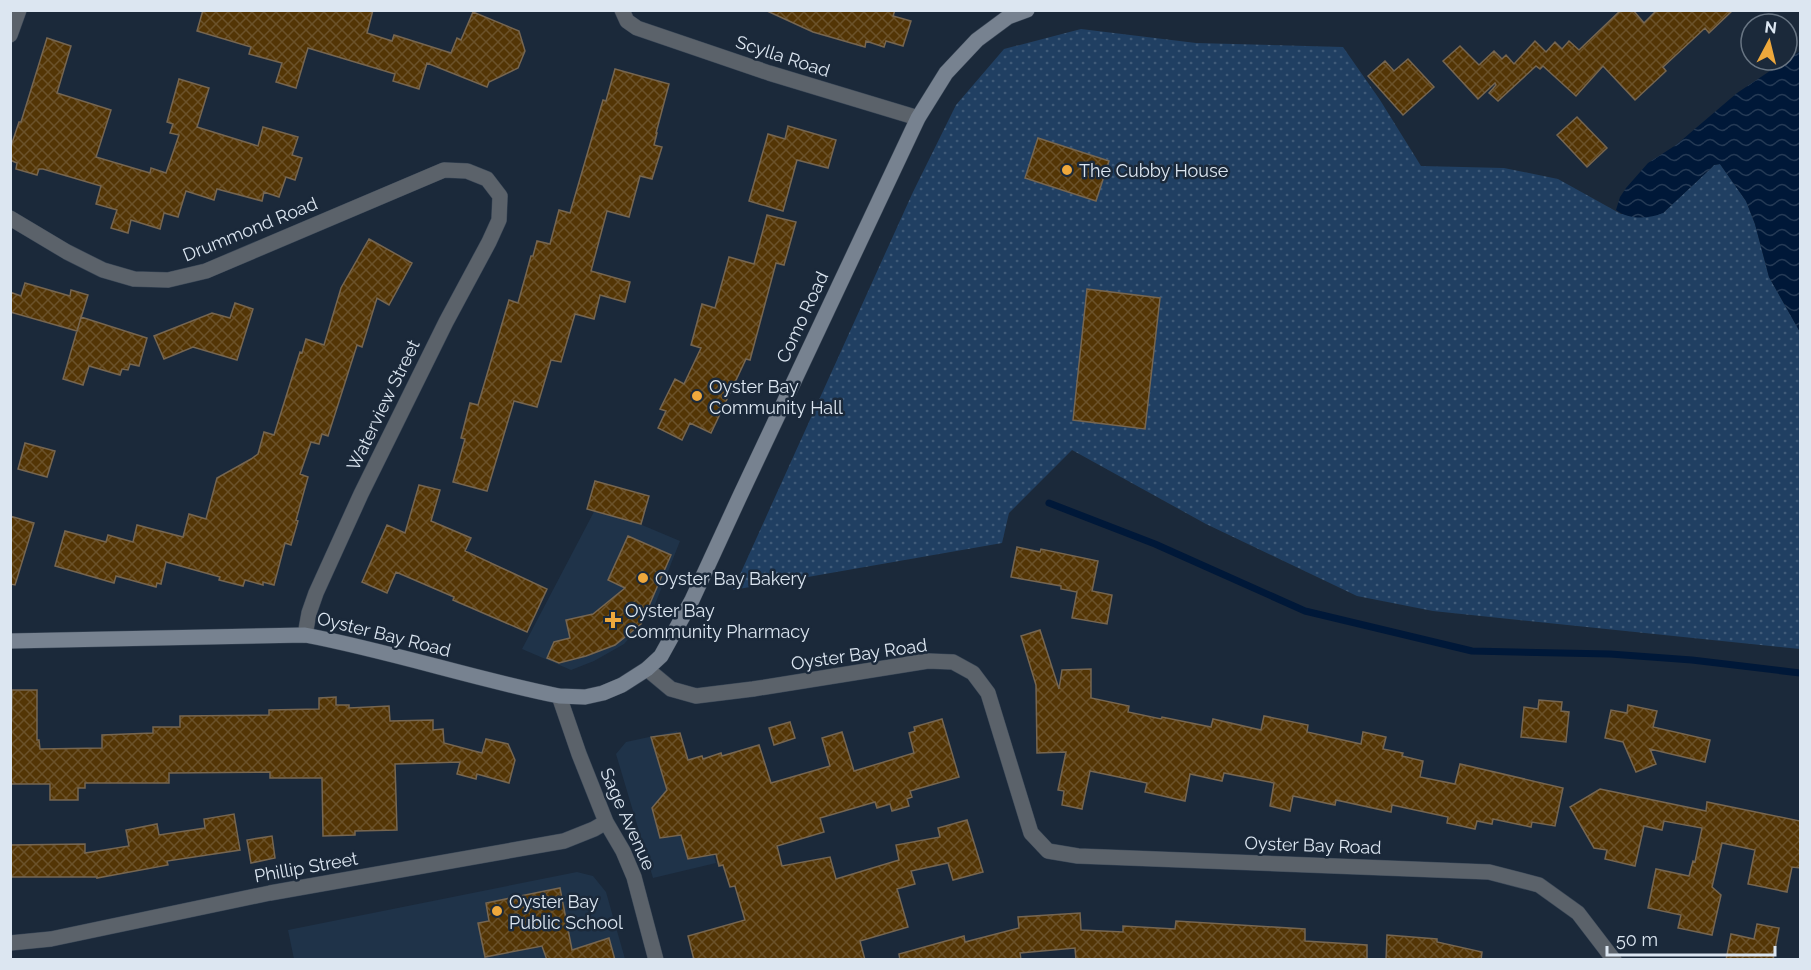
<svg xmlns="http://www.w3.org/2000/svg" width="1811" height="970" viewBox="0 0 1811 970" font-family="Raleway,sans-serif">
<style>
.built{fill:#1f3349}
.park{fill:url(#park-dots)}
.water{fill:url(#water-waves)}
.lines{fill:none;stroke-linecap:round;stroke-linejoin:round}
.stream{stroke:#001838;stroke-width:7}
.building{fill:url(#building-cross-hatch);stroke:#766651;stroke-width:1.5}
.street-casing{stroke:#3a4757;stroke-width:16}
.secondary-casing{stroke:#3a4757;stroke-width:16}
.street{stroke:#5b626a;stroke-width:15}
.secondary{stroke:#778290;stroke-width:15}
.poi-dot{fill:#eea83c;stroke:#1b293a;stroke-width:2}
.labels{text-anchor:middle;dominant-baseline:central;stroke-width:5;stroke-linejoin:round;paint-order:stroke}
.street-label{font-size:18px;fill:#dce6f1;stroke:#1b293a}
.poi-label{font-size:18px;fill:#dce6f1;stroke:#1b293a;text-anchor:start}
</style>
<defs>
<pattern id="park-dots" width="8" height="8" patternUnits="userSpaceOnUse" patternTransform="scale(1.5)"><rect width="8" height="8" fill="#203f62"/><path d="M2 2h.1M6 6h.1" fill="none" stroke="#405b79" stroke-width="1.8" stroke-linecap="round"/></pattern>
<pattern id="water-waves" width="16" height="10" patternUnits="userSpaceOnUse" patternTransform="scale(1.5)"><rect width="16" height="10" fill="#001838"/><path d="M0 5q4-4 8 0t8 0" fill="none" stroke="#253a55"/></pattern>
<pattern id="building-cross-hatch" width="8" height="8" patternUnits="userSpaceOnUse" patternTransform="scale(1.5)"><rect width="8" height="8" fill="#533505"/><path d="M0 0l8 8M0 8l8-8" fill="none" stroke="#6b522a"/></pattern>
</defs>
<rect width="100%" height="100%" fill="#1b293a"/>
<path class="built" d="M597 506 680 541 652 612 624 644 594 661 571 670 522 649Z
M677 731 716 863 653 878 616 754 626 742Z
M577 872 593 876 606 892 625 959H294L288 930Z"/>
<path class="park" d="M1081 29 1196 43 1343 47 1380 100 1421 166 1504 168 1558 179 1621 214 1663 213 1709 170 1714 165 1720 164 1746 201 1755 224 1769 277 1800 332V649L1433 611 1357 596 1206 524 1072 450 1009 513 1002 543 733 590 913 192 956 105 1004 49Z"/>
<path class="water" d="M1800 51V332L1769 277 1755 224 1746 201 1720 164 1714 165 1709 170 1663 213C1649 219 1629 220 1616 210L1620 197 1626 188 1648 163 1676 145 1737 93Z"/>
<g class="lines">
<path class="stream" d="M1049 503 1155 544 1305 611 1472 651 1610 654 1692 660 1800 673"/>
</g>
<path class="building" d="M203 10H373L367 33 392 41 394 35 451 53 457 38 461 40 473 12 519 31 525 51 518 68 489 82 487 87 427 63 419 89 393 81 395 74 308 48 296 88 276 82 282 63 249 54 251 47 197 31Z
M765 10H895L893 16 911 21 903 46 886 41 884 47 866 41 865 47 813 32Z
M1621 10H1633L1644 23 1657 10H1733L1709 33 1705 28 1663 67 1666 71 1635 100 1603 66 1576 96 1543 66 1540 69 1536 66 1498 101 1489 93 1496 85 1495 83 1478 99 1443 61 1460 46 1479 65 1494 51 1502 59 1506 55 1514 64 1535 41 1546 52 1555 42 1562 49 1569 41 1579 50Z
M47 38 71 46 57 93 111 110 96 157 150 173 151 168 166 173 179 135 170 133 173 124 167 122 179 79 209 88 197 127 258 146 263 127 298 137 292 155 302 158 295 180 286 177 279 197 264 192 262 201 217 189 214 200 186 191 178 217 164 213 160 229 131 220 128 233 111 228 117 210 96 204 101 186 43 169H39L37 175 16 169 17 163 10 160V149L19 122H21Z
M1408 59 1434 87 1403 115 1368 76 1385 61 1394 71Z
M615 69 669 84 656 133H657L654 145 662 147 652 179 640 176 629 217 607 211 591 271 630 282 625 302 600 295 594 319 575 314 561 362 551 360 537 407 514 401 487 491 453 482 465 439 461 438 470 403 478 405 509 300 518 303 531 256H533L537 241 550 244 559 210 570 213 603 100 606 101Z
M1577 117 1607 148 1587 167 1557 135Z
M788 126 836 140 828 168 797 160 783 211 749 201 768 134 785 139Z
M1038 138 1109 161 1096 201 1025 178Z
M767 215 796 222 784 265 776 263 750 360 746 359 711 433 690 423 682 440 658 428 666 411 660 409 675 379 684 384 701 348 691 345 702 304 715 308 729 257 754 264Z
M369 239 412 263 389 305 377 298 362 347 357 345 328 436 322 434 319 444 311 442 300 474 308 477 296 520 298 521 291 545 285 543 274 585 263 582V585L245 580 243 586 219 580 220 577 166 562 161 584 157 583 156 587 116 576 114 583 55 566 65 531 106 542 108 535 133 542 137 525 183 537 189 514 206 519 217 478 251 459 258 454 264 432 274 435 300 352 302 353 306 339 324 345 341 288Z
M25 283 70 296 71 290 88 295 77 331 10 312V292L21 296Z
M1087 289 1160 298 1145 429 1073 420Z
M235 303 253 309 237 360 193 347 164 359 154 336 212 313 230 318Z
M81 317 147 338 139 366 130 364 128 370 122 369 120 375 89 366 83 385 63 379Z
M25 443 55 451 47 477 18 469Z
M595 481 649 496 641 524 587 509Z
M419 485 440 490 431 521 471 538 465 551 547 589 527 632 453 600 454 597 396 572 387 593 362 582 387 525 405 533Z
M10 516 34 523 15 585 10 584Z
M628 536 671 555 641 624 615 645 586 656 559 663 547 658 554 642 570 638 566 620 593 614 625 588 608 580Z
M1017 547 1040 552 1041 549 1098 561 1092 591 1112 595 1107 624 1072 618 1077 592 1061 589V586L1011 577Z
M1040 630 1059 689 1062 670 1091 669V698L1129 706 1128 712 1161 719 1162 717 1211 727 1213 719 1261 730 1264 716 1308 725 1307 732 1361 744 1363 732 1386 737 1383 749 1403 753 1402 756 1423 761 1420 777 1455 784 1460 764 1563 788 1555 826 1532 822 1531 827 1493 819 1492 824 1477 821 1475 829 1447 823 1448 817 1392 805 1391 812 1336 800 1335 805 1293 796 1290 811 1270 806 1274 783 1224 773 1222 781 1190 774 1185 801 1145 792 1147 783 1090 771 1082 809 1062 805 1064 791 1058 790 1066 752 1037 753 1036 685 1021 636Z
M12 690H37V740H39L40 749 102 748V735L153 733V727H180V716L269 715V710L319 709V698L336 697V705H349V708L389 706 390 721 433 720V730L443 729 444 743 482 753 486 739 508 744 515 760 509 783 477 774 476 779 457 774 460 762 395 764 397 830 355 831V835L323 836 322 778H270V772L169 773V783H85V788H78V800H50V784H10Z
M1539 700 1562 702 1561 711 1569 712 1566 742 1521 737 1524 707 1538 709Z
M1628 705 1657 711 1653 727 1710 740 1705 762 1650 749 1656 764 1636 772 1623 742 1605 738 1611 710 1627 713Z
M942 719 959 777 910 791 912 797 907 799 909 806 892 811 890 804 877 808 875 802 820 818 824 832 777 846 782 866 830 857 836 879 899 860 896 845 940 837 938 828 967 820 983 872 953 880 948 863 911 871 915 884 897 889 908 927 860 941 865 960H694L688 936 745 920 735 886 730 887 723 865 719 866 716 854 688 859 681 835 660 838 652 808 667 790 651 737 680 733 688 760 702 756 703 759 721 753 722 756 759 745 771 783 830 766 822 738 842 732 854 771 914 753 909 733 915 731 914 727Z
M790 722 795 738 774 745 769 728Z
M1600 789 1706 811 1707 802 1800 821V868L1792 867 1787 892 1748 884 1755 850 1722 843 1712 887 1721 895 1712 935 1678 928 1681 915 1648 908 1656 869 1689 876 1693 861 1695 862 1702 828 1664 821 1662 830 1644 826 1635 866 1605 859 1607 850 1594 848 1570 807Z
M234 814 240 850 167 861 168 865 97 878V877H10V845L85 844V853L129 846 126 830 157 824 159 835 205 828 204 819Z
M272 836 275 858 251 863 247 840Z
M560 888 572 950 609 938 615 960H547L542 946 485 957 478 923 489 921 486 903Z
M1080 913 1081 930 1123 932V926L1175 929 1176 921 1305 929V941L1367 945V960H1076L1075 948 1020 953 1021 960H900L899 954 964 936 965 942 1019 928 1018 917Z
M1757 924 1779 928 1773 960H1726L1731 934 1754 939Z
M1387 935 1437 939V942L1482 952 1481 960H1386Z"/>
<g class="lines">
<g class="street-casing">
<path id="street" d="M622 10 627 21 637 28 769 73 918 118
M10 35 19 10
M10 218 67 252 103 270 134 279 168 280 206 271 444 170 467 171 487 179 500 196 499 220 489 242 446 322 361 494 316 593 309 613 305 635
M647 669 671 689 696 696 753 689 928 661 953 662 973 673 988 693 1031 833 1048 851 1078 856 1489 872 1539 885 1578 913 1614 960
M559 696 579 754 606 822 623 851 634 877 656 960
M10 943 51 939 270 893 564 841 594 829 606 822"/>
</g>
<g class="secondary-casing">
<path id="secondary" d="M10 641 305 635C390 651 474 679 559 696L585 697 603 693 622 685 647 669 661 656 692 600 739 498 918 118 946 73 977 40 1008 17 1027 10"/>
</g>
<use href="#street" class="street"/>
<use href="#secondary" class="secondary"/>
</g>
<g class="poi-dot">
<circle cx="1067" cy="170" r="6"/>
<circle cx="697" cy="396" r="6"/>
<circle cx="643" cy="578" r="6"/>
<path d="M610 611h6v6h6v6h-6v6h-6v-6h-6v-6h6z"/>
<circle cx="497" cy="911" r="6"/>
</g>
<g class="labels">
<g class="street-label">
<text transform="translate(783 56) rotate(18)">Scylla Road</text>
<text transform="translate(250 229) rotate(-22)">Drummond Road</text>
<text transform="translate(802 317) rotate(-65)">Como Road</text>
<text transform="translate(383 405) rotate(-64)">Waterview Street</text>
<text transform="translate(384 634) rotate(14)">Oyster Bay Road</text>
<text transform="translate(859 654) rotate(-8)">Oyster Bay Road</text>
<text transform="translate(628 819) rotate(66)">Sage Avenue</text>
<text transform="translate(1313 845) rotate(2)">Oyster Bay Road</text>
<text transform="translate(306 867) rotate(-10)">Phillip Street</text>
</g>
<g class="poi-label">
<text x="1079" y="170">The Cubby House</text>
<text x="709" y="386">Oyster Bay<tspan x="709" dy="21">Community Hall</tspan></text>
<text x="655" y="578">Oyster Bay Bakery</text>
<text x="625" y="610">Oyster Bay<tspan x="625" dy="21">Community Pharmacy</tspan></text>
<text x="509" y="901">Oyster Bay<tspan x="509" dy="21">Public School</tspan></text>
</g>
</g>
<rect width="1811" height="970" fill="none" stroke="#dce6f1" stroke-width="24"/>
<g transform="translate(1769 42) rotate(7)"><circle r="28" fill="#1b293a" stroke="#687583" stroke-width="1.5"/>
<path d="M0-4.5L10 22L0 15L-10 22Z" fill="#eea83c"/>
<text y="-9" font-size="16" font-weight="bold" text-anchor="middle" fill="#dce6f1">N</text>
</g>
<path d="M1607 946v9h168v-9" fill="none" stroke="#dce6f1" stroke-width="3"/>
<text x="1616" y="946" font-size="18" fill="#dce6f1" stroke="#1b293a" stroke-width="4.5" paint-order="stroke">50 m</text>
</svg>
